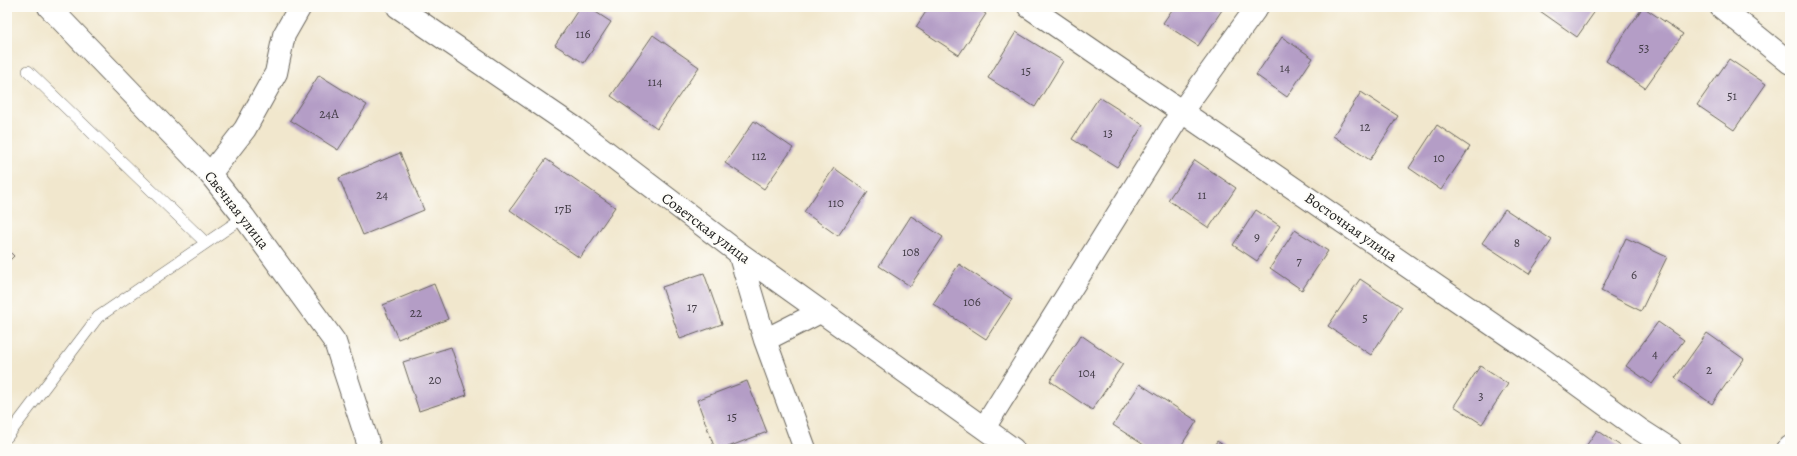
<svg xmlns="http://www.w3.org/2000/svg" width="1797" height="456" viewBox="0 0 1797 456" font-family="Alegreya,serif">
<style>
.building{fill:#b49dc6}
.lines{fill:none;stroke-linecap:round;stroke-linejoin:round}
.service-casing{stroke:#67635a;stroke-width:12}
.minor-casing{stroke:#67635a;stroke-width:24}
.tertiary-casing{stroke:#67635a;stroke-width:24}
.service{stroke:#fff;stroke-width:11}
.minor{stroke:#fff;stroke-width:22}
.tertiary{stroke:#fff;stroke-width:22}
.labels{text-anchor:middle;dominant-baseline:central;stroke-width:4;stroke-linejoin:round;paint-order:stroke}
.number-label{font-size:13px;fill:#423c46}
.street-label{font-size:15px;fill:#1c1c1c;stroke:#fdfcf7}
</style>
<rect width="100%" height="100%" fill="#fdfcf7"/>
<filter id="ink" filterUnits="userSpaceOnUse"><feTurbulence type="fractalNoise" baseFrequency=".025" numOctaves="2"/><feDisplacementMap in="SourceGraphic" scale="8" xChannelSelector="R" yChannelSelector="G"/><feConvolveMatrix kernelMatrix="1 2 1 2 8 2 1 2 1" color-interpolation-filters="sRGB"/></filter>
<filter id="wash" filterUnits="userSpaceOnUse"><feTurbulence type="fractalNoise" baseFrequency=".012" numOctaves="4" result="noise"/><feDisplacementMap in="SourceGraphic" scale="16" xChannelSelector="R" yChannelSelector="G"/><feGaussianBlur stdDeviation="0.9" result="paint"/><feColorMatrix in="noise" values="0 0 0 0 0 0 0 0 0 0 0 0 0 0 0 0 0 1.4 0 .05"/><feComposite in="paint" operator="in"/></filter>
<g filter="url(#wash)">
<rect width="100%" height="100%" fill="#f1e7cd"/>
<g id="blocks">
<path class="building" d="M580 7H588L611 22 584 63 555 45Z
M929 7H975L986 14 959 55 916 27Z
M1174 7H1224L1198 46 1163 23Z
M1543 7H1598L1577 37 1540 11Z
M1643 7 1683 34 1645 88 1606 61Z
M1016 32 1063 61 1035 107 988 78Z
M653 35 699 67 657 128 611 96Z
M1282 37 1313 58 1287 97 1256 75Z
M1729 59 1766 84 1734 130 1697 105Z
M319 75 367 105 338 150 290 120Z
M1361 92 1398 116 1370 160 1333 136Z
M1099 97 1143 125 1117 167 1072 139Z
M754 121 793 148 764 189 725 163Z
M1437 125 1470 147 1441 190 1409 168Z
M400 153 424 210 363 235 339 178Z
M546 159 615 207 580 258 510 210Z
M1195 160 1236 188 1209 228 1168 200Z
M834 168 868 192 838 236 804 212Z
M1505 209 1552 240 1529 274 1482 243Z
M1256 210 1280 226 1257 261 1233 245Z
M911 216 943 237 910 286 879 266Z
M1295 230 1328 251 1302 290 1270 268Z
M1626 238 1667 257 1641 311 1601 291Z
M7 249 14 256 7 263Z
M959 264 1012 299 986 339 933 304Z
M704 273 722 324 680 339 662 287Z
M1360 279 1402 307 1371 355 1328 326Z
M434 284 448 319 398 339 383 305Z
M1658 322 1684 340 1652 384 1626 366Z
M1707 333 1744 359 1712 404 1675 378Z
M1081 335 1123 364 1092 410 1050 381Z
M451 347 467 395 419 411 403 362Z
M1480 366 1508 384 1482 424 1454 406Z
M747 381 767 432 723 449H715L697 400Z
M1140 384 1197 421 1179 449H1150L1113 425Z
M1597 430 1625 449H1584Z
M1217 441 1229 449H1212Z"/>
</g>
</g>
<g filter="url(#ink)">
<use href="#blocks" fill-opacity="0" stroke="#67635a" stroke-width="1"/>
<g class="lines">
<g class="service-casing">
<path id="service" d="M28 71 206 243
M7 437 98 317 244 217"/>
</g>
<g class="minor-casing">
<path id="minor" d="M398 7 575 128 739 253 1013 449
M1029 7 1537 355 1639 429 1670 449
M1721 7 1790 63
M210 174 245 129 276 73 284 35 300 7
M739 253 765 340 805 449
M765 340 820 312
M984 428 1182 111 1257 7
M1788 449 1790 447"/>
</g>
<g class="tertiary-casing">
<path id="tertiary" d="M49 7 210 174 244 217 335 342 370 449"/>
</g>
<use href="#service" class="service"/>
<use href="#minor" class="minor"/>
<use href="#tertiary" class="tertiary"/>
</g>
</g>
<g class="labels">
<g class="number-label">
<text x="583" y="33">116</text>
<text x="1644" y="47">53</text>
<text x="1285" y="67">14</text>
<text x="1026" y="70">15</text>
<text x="655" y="81">114</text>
<text x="1732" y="95">51</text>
<text x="329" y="113">24А</text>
<text x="1365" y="126">12</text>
<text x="1108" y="132">13</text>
<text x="759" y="155">112</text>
<text x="1439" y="157">10</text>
<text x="382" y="194">24</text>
<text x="1202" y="194">11</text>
<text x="836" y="202">110</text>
<text x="563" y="208">17Б</text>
<text x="1257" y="236">9</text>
<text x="1517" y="242">8</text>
<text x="911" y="251">108</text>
<text x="1299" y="260">7</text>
<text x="1634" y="274">6</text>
<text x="972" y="301">106</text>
<text x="692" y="306">17</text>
<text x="416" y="312">22</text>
<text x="1365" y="317">5</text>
<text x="1655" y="353">4</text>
<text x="1709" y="369">2</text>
<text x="1087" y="372">104</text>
<text x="435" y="379">20</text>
<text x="1481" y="395">3</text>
<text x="732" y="416">15</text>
</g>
<g class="street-label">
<text transform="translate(237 210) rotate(52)">Свечная улица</text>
<text transform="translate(1351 227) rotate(35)">Восточная улица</text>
<text transform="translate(706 228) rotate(37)">Советская улица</text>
</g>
</g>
<rect width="1797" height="456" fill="none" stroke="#fdfcf7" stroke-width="24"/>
</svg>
